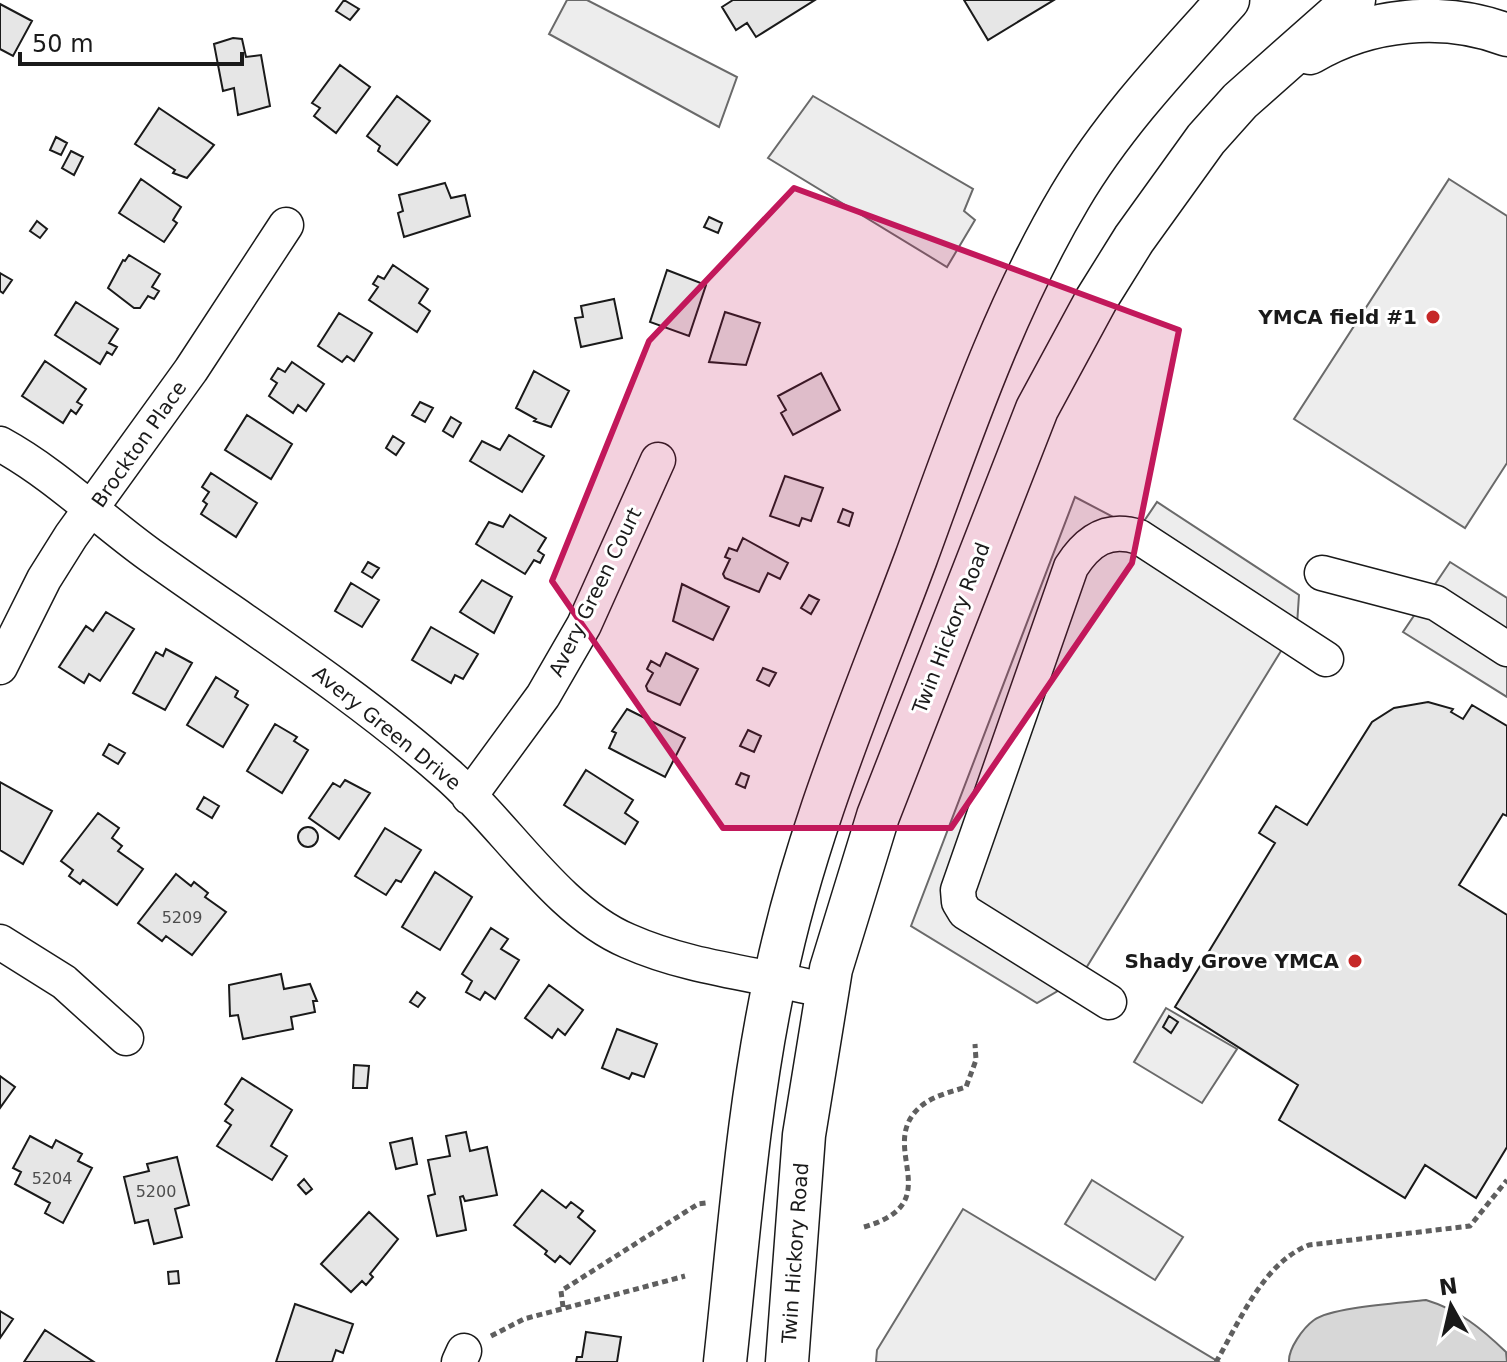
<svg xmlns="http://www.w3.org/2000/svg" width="1507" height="1362" viewBox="0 0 1507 1362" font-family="'DejaVu Sans',sans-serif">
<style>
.built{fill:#ededed;stroke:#6a6a6a;stroke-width:2}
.water{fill:#d7d7d7;stroke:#6a6a6a;stroke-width:2}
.building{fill:#e6e6e6;stroke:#1a1a1a;stroke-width:2}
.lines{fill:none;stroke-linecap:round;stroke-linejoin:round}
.minor-casing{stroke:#1a1a1a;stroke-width:37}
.major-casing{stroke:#1a1a1a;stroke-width:45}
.path{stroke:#5f5f5f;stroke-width:5;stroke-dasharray:6 4;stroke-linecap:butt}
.minor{stroke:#fff;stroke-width:34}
.major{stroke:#fff;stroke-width:42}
.marked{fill:#c2185b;fill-opacity:0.2;stroke:#c2185b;stroke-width:6;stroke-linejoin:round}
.poi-dot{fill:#c62828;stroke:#fff;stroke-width:3}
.labels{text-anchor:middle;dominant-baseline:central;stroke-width:6;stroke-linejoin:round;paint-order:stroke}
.number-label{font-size:16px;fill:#4d4d4d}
.poi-label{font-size:20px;font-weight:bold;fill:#1a1a1a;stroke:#fff;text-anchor:end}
.street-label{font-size:20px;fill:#1a1a1a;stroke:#fff}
</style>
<rect width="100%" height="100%" fill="#fff"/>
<path class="built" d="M567 0H587L737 77 719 127 549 34Z
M813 96 973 189 964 211 975 220 947 267 768 158Z
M1449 179 1507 216V463L1465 528 1294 419Z
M1075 497 1138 530 1157 502 1299 595 1297 625 1080 978 1037 1003 911 926Z
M1450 562 1507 598V697L1403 632Z
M1166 1008 1237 1049 1202 1103 1134 1062Z
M1092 1180 1183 1237 1155 1280 1065 1224Z
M963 1209 1219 1362H876L877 1350Z"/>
<path class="water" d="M1426 1300C1459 1310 1481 1328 1506 1352L1507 1362H1289C1288 1349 1303 1328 1314 1320 1331 1307 1402 1303 1426 1300Z"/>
<path class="building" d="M344 0 359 9 350 20 336 11Z
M733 0H815L756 37 747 23 736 30 722 7Z
M964 0H1054L988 40Z
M0 4 32 21 13 56 0 49Z
M233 38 242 39 246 57 261 55 270 106 238 115 234 88 223 91 214 44Z
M340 65 370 87 336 133 314 116 320 108 312 103Z
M397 96 430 121 397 165 378 151 380 146 367 136Z
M159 108 214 145 187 178 173 173 175 170 135 144Z
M56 137 67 143 61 155 50 150Z
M71 151 83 157 74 175 62 168Z
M141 179 181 207 173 220 177 223 164 242 119 213Z
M445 183 451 198 465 195 470 216 404 237 398 213 403 211 399 195Z
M709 217 722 223 718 233 704 227Z
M37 221 47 229 40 238 30 231Z
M129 255 160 274 152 287 159 291 154 299 148 296 140 308H134L108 288 123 260 125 261Z
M393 265 428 289 419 303 430 311 417 332 369 300 378 287 373 284 378 276 384 279Z
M667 270 706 285 689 336 650 322Z
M0 273 12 280 3 293 0 291Z
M614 299 622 338 581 347 575 318 583 317 581 306Z
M76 302 118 329 109 343 117 347 112 355 107 352 100 364 55 335Z
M725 312 760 323 746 365 709 362Z
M339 313 372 333 354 361 347 356 342 362 318 346Z
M45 361 86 389 77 402 82 405 76 414 71 410 63 423 22 396Z
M292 362 324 384 306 411 298 405 293 413 269 396 277 383 271 379 278 368 285 372Z
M534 371 569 391 551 427 534 421 536 419 516 408Z
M821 373 840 410 793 435 781 413 786 410 778 396Z
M420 402 433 408 425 422 412 415Z
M247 415 292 444 271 479 225 450Z
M451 417 461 423 453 437 443 431Z
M509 435 544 456 522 492 470 461 482 441 500 450Z
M393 436 404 443 396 455 386 448Z
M211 473 257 503 236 537 201 514 207 504 203 501 209 492 202 487Z
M785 476 823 488 811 521 802 518 799 526 770 516Z
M843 509 853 513 849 526 838 522Z
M510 515 546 538 538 551 544 555 540 563 534 560 525 574 476 544 489 522 503 527Z
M743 538 788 563 780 579 768 573 759 592 725 578 723 574 730 559 725 557 729 548 737 551Z
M368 562 379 568 372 578 362 572Z
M482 580 512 597 494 633 460 612Z
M351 583 379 600 362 627 335 611Z
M682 584 729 607 713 640 673 621Z
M809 595 819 600 811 614 801 608Z
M106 612 134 629 100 681 89 674 84 683 59 667 86 626 93 631Z
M431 627 478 654 463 679 455 675 451 683 412 660Z
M166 649 192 663 165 710 133 693 156 652 163 656Z
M666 653 698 669 680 705 648 691 646 686 653 673 647 669 651 661 660 666Z
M763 668 776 673 769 686 757 680Z
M216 677 238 691 235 697 248 705 223 747 187 725Z
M1428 702 1453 709 1451 712 1463 719 1472 705 1507 726V816L1503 814 1459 885 1507 915V1147L1476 1198 1425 1165 1405 1198 1279 1120 1298 1085 1175 1007 1275 843 1259 833 1276 806 1307 825 1372 722 1394 708Z
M627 709 685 738 665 777 609 748 616 733 612 731Z
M275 724 297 737 294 741 308 750 282 793 247 771Z
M748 730 761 736 754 752 740 746Z
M109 744 125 753 118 764 103 755Z
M586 770 633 800 625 813 638 822 625 844 564 805Z
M741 773 749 776 745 788 736 784Z
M345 780 370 793 339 839 309 818 333 783 340 787Z
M0 782 52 811 23 864 0 850Z
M204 797 219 806 212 818 197 809Z
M98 813 119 828 112 838 122 846 118 851 143 869 117 905 83 880 80 884 69 876 73 870 61 861Z
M298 837a10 10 0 1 1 20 0a10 10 0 1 1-20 0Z
M385 828 421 850 401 882 396 880 386 895 355 876Z
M435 872 472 897 440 950 402 927Z
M176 874 191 886 194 882 208 893 205 897 226 912 192 955 166 936 162 941 138 923Z
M491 928 508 939 501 949 519 960 495 999 485 992 480 1000 466 992 472 981 462 974Z
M281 974 284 989 310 984 317 1001H313L315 1012 291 1017 293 1029 243 1039 238 1015 230 1016 229 985Z
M549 985 583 1010 565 1035 558 1029 552 1038 525 1018Z
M417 992 425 998 418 1007 410 1002Z
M1169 1016 1178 1022 1171 1033 1163 1027Z
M617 1029 657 1044 644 1077 632 1073 629 1079 602 1068Z
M354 1065 369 1066 367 1088H353Z
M0 1076 15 1087 0 1108Z
M242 1078 292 1110 271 1146 287 1156 272 1180 217 1146 231 1125 225 1121 233 1110 225 1104Z
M466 1132 470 1151 487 1147 497 1195 465 1201 463 1196 460 1197 466 1230 437 1236 428 1196 435 1194 428 1160 450 1156 446 1136Z
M30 1136 52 1148 56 1140 82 1154 78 1161 92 1168 63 1223 45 1213 50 1203 15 1184 21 1172 13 1168Z
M412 1138 417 1164 396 1169 390 1143Z
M177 1157 189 1205 175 1209 182 1237 154 1244 148 1220 135 1223 124 1177 149 1171 147 1164Z
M304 1179 312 1189 306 1194 298 1185Z
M542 1190 566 1208 571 1202 583 1211 578 1217 595 1231 570 1264 560 1256 555 1262 545 1254 547 1251 514 1225Z
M369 1212 398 1239 370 1274 373 1277 366 1285 362 1281 351 1292 321 1264Z
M178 1271 179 1283 169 1284 168 1272Z
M295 1304 353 1324 343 1353 336 1350 332 1362H276Z
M0 1311 13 1319 0 1338Z
M45 1330 94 1362H24Z
M586 1332 621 1337 617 1362H576L577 1357H582Z"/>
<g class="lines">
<g class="minor-casing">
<path id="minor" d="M0 444C55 474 100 519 150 555 251 627 354 692 447 774 505 824 557 911 628 941 691 969 761 974 827 991
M1322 573 1436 603 1507 649
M0 667 44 579 71 536 191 370 286 225
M469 797 543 696 584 625 658 460
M0 942 64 982 126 1038
M1109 1002 965 912 959 902 958 890 1071 567C1088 540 1108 527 1139 537L1326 659
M459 1362 464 1351"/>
</g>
<g class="major-casing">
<path id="major" d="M1310 53C1369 18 1444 11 1507 35
M725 1362C739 1234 748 1105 775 979 805 833 864 697 916 558 961 435 1003 310 1070 197 1113 124 1172 62 1228 0
M787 1362 804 1135 831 969 878 816 1037 409 1096 300 1134 239 1206 139 1240 101 1354 0"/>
</g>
<path class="path" d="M864 1227C951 1202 875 1147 920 1107 932 1096 951 1092 966 1087L976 1060 975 1044
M563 1307 561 1291 698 1204 706 1203
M491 1336 524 1319 685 1276
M1216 1362C1240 1321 1263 1263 1309 1245L1470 1226 1507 1180"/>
<use href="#minor" class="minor"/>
<use href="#major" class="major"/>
</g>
<path class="marked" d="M794 188 1179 330 1132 563 951 828H723L552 581 649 341Z"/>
<g class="poi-dot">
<circle cx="1433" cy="317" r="8"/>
<circle cx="1355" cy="961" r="8"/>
</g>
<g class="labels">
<g class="number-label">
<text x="182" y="917">5209</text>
<text x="52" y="1178">5204</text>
<text x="156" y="1191">5200</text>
</g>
<g class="poi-label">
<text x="1417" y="317">YMCA field #1</text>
<text x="1339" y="961">Shady Grove YMCA</text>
</g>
<g class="street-label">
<text transform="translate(139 444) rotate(-55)">Brockton Place</text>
<text transform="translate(595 592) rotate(-64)">Avery Green Court</text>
<text transform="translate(951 628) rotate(-69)">Twin Hickory Road</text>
<text transform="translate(387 728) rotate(39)">Avery Green Drive</text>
<text transform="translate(795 1253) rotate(-86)">Twin Hickory Road</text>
</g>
</g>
<g transform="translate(1451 1306) rotate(352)" stroke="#ffffff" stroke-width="6" paint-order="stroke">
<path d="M0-6L14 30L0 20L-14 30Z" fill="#1a1a1a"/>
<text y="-12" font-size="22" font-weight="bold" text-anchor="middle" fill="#1a1a1a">N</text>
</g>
<path d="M20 52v12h222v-12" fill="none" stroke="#1a1a1a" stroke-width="4"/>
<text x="32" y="52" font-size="24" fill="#1a1a1a" stroke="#ffffff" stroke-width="6" paint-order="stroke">50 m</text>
</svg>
